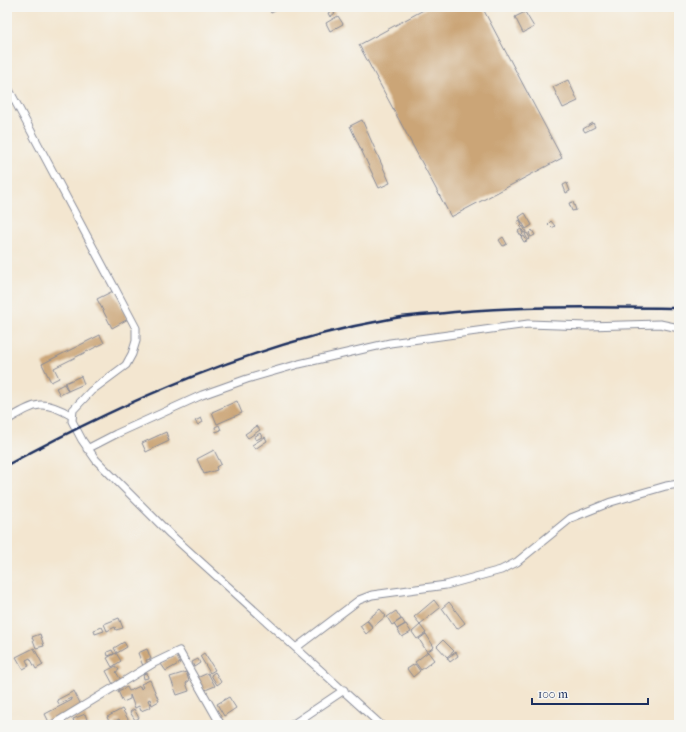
<svg xmlns="http://www.w3.org/2000/svg" width="686" height="732" viewBox="0 0 686 732" font-family="'IM FELL French Canon',serif">
<style>
.building{fill:#cba577}
.lines{fill:none;stroke-linecap:round;stroke-linejoin:round}
.minor-casing{stroke:#878a97;stroke-width:9}
.minor{stroke:#fff;stroke-width:7}
.rail{stroke:#1b2f5e;stroke-width:2.5}
</style>
<rect width="100%" height="100%" fill="#f6f6f2"/>
<filter id="ink" filterUnits="userSpaceOnUse"><feTurbulence type="fractalNoise" baseFrequency=".025" numOctaves="2"/><feDisplacementMap in="SourceGraphic" scale="8" xChannelSelector="R" yChannelSelector="G"/><feConvolveMatrix kernelMatrix="1 2 1 2 8 2 1 2 1" color-interpolation-filters="sRGB"/></filter>
<filter id="wash" filterUnits="userSpaceOnUse"><feTurbulence type="fractalNoise" baseFrequency=".012" numOctaves="4" result="noise"/><feDisplacementMap in="SourceGraphic" scale="16" xChannelSelector="R" yChannelSelector="G"/><feGaussianBlur stdDeviation="0.9" result="paint"/><feColorMatrix in="noise" values="0 0 0 0 0 0 0 0 0 0 0 0 0 0 0 0 0 1.4 0 .05"/><feComposite in="paint" operator="in"/></filter>
<g filter="url(#wash)">
<rect width="100%" height="100%" fill="#f3e6d0"/>
<g id="blocks">
<path class="building" d="M268 7H283L271 13Z
M429 7H482L562 158 451 217 359 45Z
M333 10 335 13 330 17 328 13Z
M525 12 534 27 523 33 515 17Z
M338 16 343 24 330 31 326 23Z
M568 80 578 101 563 108 553 87Z
M362 120 390 183 379 188 350 126Z
M593 123 595 127 585 132 583 129Z
M567 183 570 191 566 193 563 185Z
M573 202 576 210 572 211 569 203Z
M525 213 532 225 526 229 519 217Z
M520 220 522 225 520 227 517 222Z
M551 221 555 226 552 228 548 224Z
M523 226 526 232 524 233 521 228Z
M521 229 523 234 521 236 518 231Z
M532 230 535 235 531 237 529 233Z
M527 233 530 238 528 240 525 234Z
M524 236 527 241 524 242 521 237Z
M503 237 507 244 503 246 499 240Z
M113 291 128 319 112 328 97 299Z
M100 335 104 343 54 368 59 378 51 382 42 364Z
M81 376 84 384 68 391 65 383Z
M64 384 68 391 60 395 56 388Z
M237 401 242 413 217 424 212 412Z
M201 418 203 422 198 425 195 421Z
M219 425 221 430 216 432 215 427Z
M257 426 260 430 248 438 245 434Z
M166 432 169 441 146 452 142 443Z
M260 433 262 437 256 440 254 437Z
M265 437 267 441 255 449 252 445Z
M214 450 221 464 216 467 217 470 204 474 197 459Z
M434 600 440 608 420 624 414 617Z
M449 602 465 623 457 629 442 608Z
M380 609 386 616 373 627 367 620Z
M396 611 401 619 392 625 387 617Z
M119 618 123 628 116 630 115 627 107 631 104 624Z
M402 619 405 624 397 629 394 624Z
M367 621 373 628 366 634 360 626Z
M406 624 411 632 402 637 397 629Z
M420 625 426 633 417 639 412 632Z
M102 627 104 631 95 634 94 630Z
M40 634 44 646 36 648 32 637Z
M426 634 434 647 427 652 419 639Z
M443 640 454 651 447 657 437 646Z
M124 642 127 647 117 653 114 648Z
M34 648 43 665 36 669 30 658 26 660 29 666 23 669 16 657Z
M147 649 151 659 146 660 148 664 143 666 138 653Z
M112 650 114 654 108 656 107 652Z
M428 652 434 660 421 670 415 662Z
M456 652 458 656 450 662 447 658Z
M116 653 121 661 112 667 107 658Z
M204 653 215 670 210 673 200 656Z
M176 655 180 663 166 671 161 664Z
M198 659 200 663 194 667 192 662Z
M415 664 420 671 413 677 407 669Z
M116 666 119 670 116 672 122 682 114 686 106 671Z
M186 672 189 681 186 683 189 691 177 695 170 677Z
M215 672 221 682 217 685 211 675Z
M147 673 148 678 144 679 143 674Z
M208 673 215 686 203 691 197 678Z
M150 680 159 701 152 705 150 699 148 700 151 707 141 711 139 706 135 708 130 695V699L123 702 118 691 127 687 129 691 140 686 141 689 143 687 141 684Z
M74 691 82 707 50 724 45 714 72 700 71 698 59 704 57 700Z
M229 697 236 708 224 716 217 704Z
M122 709 131 724 115 725V723L120 721 119 719 110 724 107 717Z
M134 709 139 718 135 720 130 712Z
M85 714 89 725H75L73 719Z"/>
</g>
</g>
<g filter="url(#ink)">
<use href="#blocks" fill-opacity="0" stroke="#878a97" stroke-width="1"/>
<g class="lines">
<g class="minor-casing">
<path id="minor" d="M7 86 136 328V341L132 354 126 365 91 391 73 410 72 421 82 440 96 460 170 534 381 725
M7 420C35 404 42 398 72 416
M87 449 116 434 202 395 247 379 299 364 390 343 528 324 587 326 660 324 679 328
M297 647 359 600 372 595 446 585 501 570 517 562 571 518 611 502 666 486 679 484
M52 725 154 663 179 651 221 725
M292 725 344 690"/>
</g>
<use href="#minor" class="minor"/>
<path class="rail" d="M7 465C127 400 254 343 390 319 405 316 421 315 436 314 516 305 598 307 679 308"/>
</g>
</g>
<rect width="686" height="732" fill="none" stroke="#f6f6f2" stroke-width="24"/>
<path d="M532 698v6h116v-6" fill="none" stroke="#1b2f5e" stroke-width="2"/>
<text x="538" y="698" font-size="12" fill="#1b2f5e" stroke="#f6f6f2" stroke-width="3" paint-order="stroke">100 m</text>
</svg>
